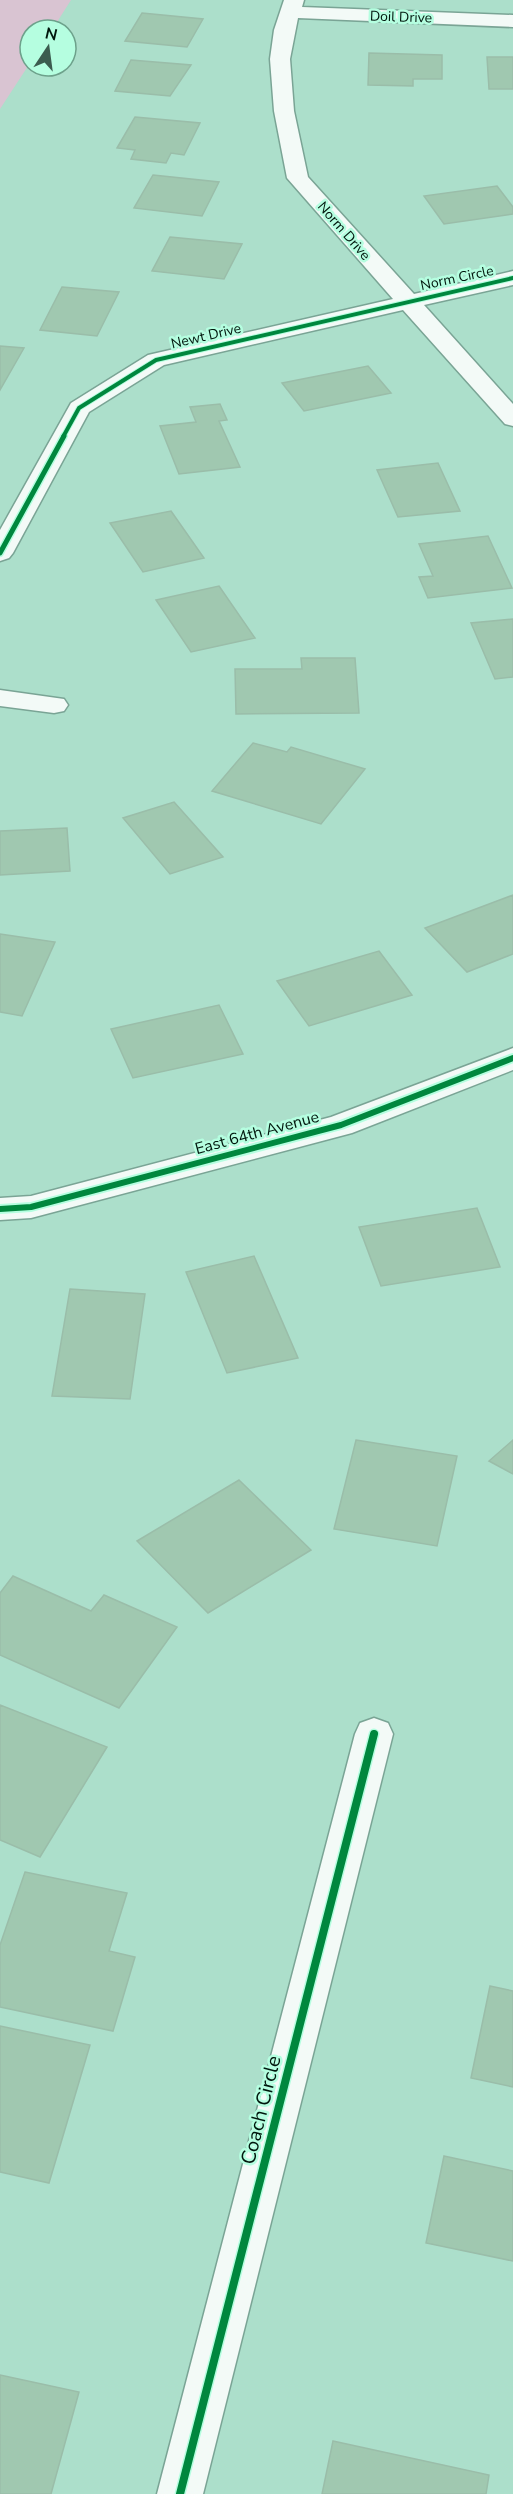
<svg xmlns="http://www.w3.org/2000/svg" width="513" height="2494" viewBox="0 0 513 2494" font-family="'Nunito Sans',sans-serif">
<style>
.green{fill:#d9c4d2}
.building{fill:#a0c8b0;stroke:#9abda9;stroke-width:1.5}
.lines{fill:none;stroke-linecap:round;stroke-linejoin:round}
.minor-casing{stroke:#7aa495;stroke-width:3}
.minor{fill:#f3faf7;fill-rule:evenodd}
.cycleway-far3-casing{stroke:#b5fee0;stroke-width:6}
.cycleway-far2-casing{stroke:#b5fee0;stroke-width:8}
.cycleway-far1-casing{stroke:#b5fee0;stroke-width:10}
.cycleway-casing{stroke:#b5fee0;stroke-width:11}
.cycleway-far3{stroke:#00873e;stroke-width:4}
.cycleway-far2{stroke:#00873e;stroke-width:5}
.cycleway-far1{stroke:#00873e;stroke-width:6}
.cycleway{stroke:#00873e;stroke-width:8}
.labels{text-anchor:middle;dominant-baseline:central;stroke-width:5;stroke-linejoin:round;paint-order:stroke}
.far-street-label{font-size:14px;fill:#00160c;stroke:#b5fee0}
.street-label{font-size:16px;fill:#00160c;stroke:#b5fee0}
.near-street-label{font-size:20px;fill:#00160c;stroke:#b5fee0}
</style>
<rect width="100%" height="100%" fill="#acdfcb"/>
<path class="green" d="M0 0H71L52 30H30V63L0 109Z"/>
<path class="building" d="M142 13 203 19 187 47 125 41Z
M369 53 442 55V79H413V86L368 85Z
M487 57H513V89H489Z
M131 60 191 65 170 96 115 91Z
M135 117 200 123 184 155 171 153 166 163 131 159 135 150 117 148Z
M153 175 219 182 202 216 134 208Z
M497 186 513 207V214L444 224 424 196Z
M170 237 242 244 224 279 152 271Z
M62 287 119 292 97 336 40 330Z
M0 346 24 348 0 390Z
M368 366 391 393 304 411 282 383Z
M220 404 227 420 219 421 240 467 179 474 160 426 196 422 190 407Z
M438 463 460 511 398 517 377 470Z
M171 511 204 558 143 572 110 523Z
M488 536 512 588 428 598 419 577 433 576 419 544Z
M219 586 255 638 191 652 156 600Z
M513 619V677L495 679 471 623Z
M301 658H355L359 713 236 714 235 669H302Z
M253 743 287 752 291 747 365 769 321 824 212 791Z
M174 802 223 857 170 874 123 818Z
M67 828 70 871 0 875V831Z
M513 895V954L467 972 425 928Z
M0 934 55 942 22 1016 0 1012Z
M379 951 412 995 309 1026 277 981Z
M219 1005 243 1054 133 1078 111 1029Z
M477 1208 500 1267 381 1286 359 1227Z
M254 1256 298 1358 227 1373 186 1272Z
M70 1289 145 1294 130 1399 52 1396Z
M356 1440 457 1456 437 1546 334 1529Z
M513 1440V1474L489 1461Z
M239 1480 311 1550 208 1613 137 1541Z
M13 1576 91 1611 104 1595 177 1627 119 1708 0 1655V1593Z
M0 1705 107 1747 40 1857 0 1840Z
M25 1872 127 1893 109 1951 135 1957 113 2031 0 2007V1945Z
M490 1986 513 1991V2087L471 2078Z
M0 2026 90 2045 49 2183 0 2172Z
M444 2156 513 2171V2261L426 2243Z
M0 2375 79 2392 51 2494H0Z
M333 2441 489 2475 486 2494H322Z"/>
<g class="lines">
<g class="minor-casing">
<path id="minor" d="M284 0H304L302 7 513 15V27L298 18 290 59 294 111 308 177 414 294 513 271V285L424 305 513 404V426L505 424 403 310 164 365 89 412 13 553 9 558 0 561V530L71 403 148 355 393 299 287 178 274 111 270 59 274 30Z
M0 690 64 699 68 705 64 711 54 713 0 706Z
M513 1048V1070L352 1133 31 1218 0 1220V1198L31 1196 331 1117Z
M374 1718 388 1723 393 1734 203 2494H157L355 1734 360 1723Z"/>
</g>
<use href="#minor" class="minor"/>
<g class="cycleway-far3-casing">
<path id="cycleway-far3" d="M63 437 79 408 156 360 513 278"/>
</g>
<g class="cycleway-far2-casing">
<path id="cycleway-far2" d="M0 553 64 436"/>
</g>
<g class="cycleway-far1-casing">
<path id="cycleway-far1" d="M0 1209 31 1207 341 1125 513 1058"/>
</g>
<g class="cycleway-casing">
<path id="cycleway" d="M180 2494 374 1734"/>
</g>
<use href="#cycleway-far3" class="cycleway-far3"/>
<use href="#cycleway-far2" class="cycleway-far2"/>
<use href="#cycleway-far1" class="cycleway-far1"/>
<use href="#cycleway" class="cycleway"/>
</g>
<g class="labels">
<g class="far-street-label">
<text transform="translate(401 17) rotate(2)">Doil Drive</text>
<text transform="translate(344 231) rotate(49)">Norm Drive</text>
<text transform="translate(457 278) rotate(-12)">Norm Circle</text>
<text transform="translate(206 336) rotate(-13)">Newt Drive</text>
</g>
<g class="street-label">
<text transform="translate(257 1133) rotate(-15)">East 64th Avenue</text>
</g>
<g class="near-street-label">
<text transform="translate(261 2110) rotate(-76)">Coach Circle</text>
</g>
</g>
<g transform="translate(48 48) rotate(13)"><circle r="28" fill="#b5fee0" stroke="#6da18b" stroke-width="1.5"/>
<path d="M0-4.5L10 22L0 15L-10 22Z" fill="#3c5c4f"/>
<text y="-9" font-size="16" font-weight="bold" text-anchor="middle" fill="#00160c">N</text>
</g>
</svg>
